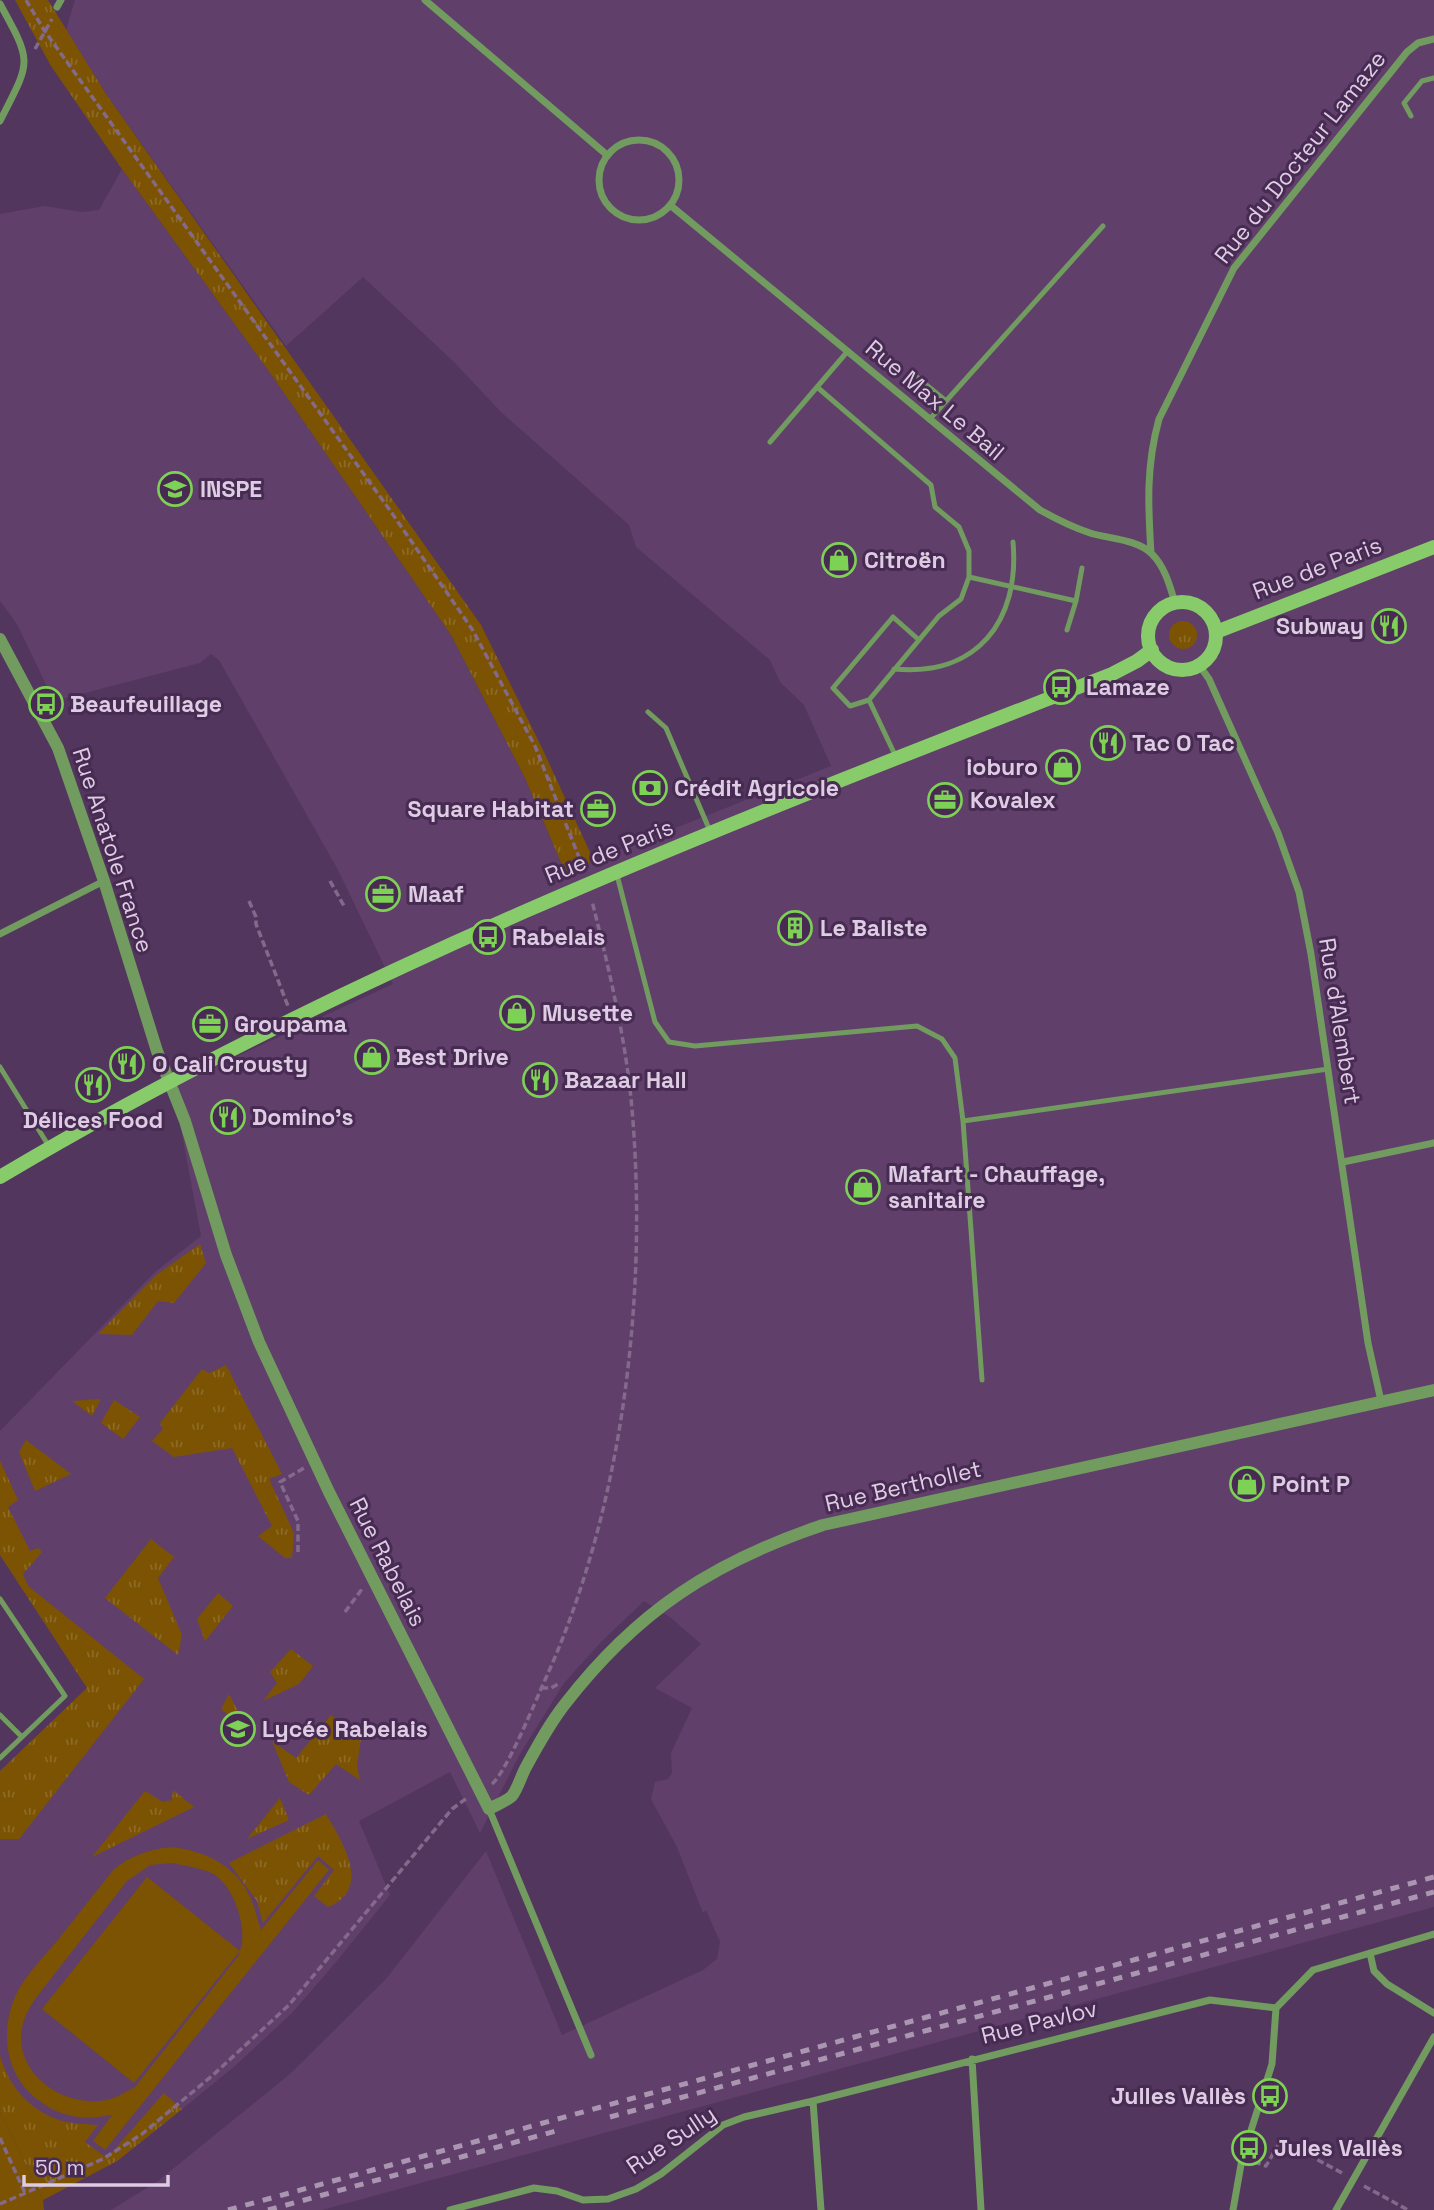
<svg xmlns="http://www.w3.org/2000/svg" width="1434" height="2210" viewBox="0 0 1434 2210" font-family="'Space Grotesk',sans-serif">
<style>
.built{fill:#603f6b}
.grass{fill:url(#grass-tufts)}
.green{fill:#7b5302;fill-rule:evenodd}
.lines{fill:none;stroke-linecap:round;stroke-linejoin:round}
.path{stroke:#836a8b;stroke-width:3.5;stroke-dasharray:7 3.5;stroke-linecap:butt}
.service{stroke:#719b5f;stroke-width:5}
.minor{stroke:#719b5f;stroke-width:7}
.tertiary{stroke:#719b5f;stroke-width:12}
.secondary{stroke:#88cb6a;stroke-width:14}
.rail{stroke:#ab96b2;stroke-width:5;stroke-dasharray:9 9;stroke-linecap:butt}
.labels{text-anchor:middle;dominant-baseline:central;stroke-width:6;stroke-linejoin:round;paint-order:stroke}
.street-label{font-size:23px;fill:#ddcce3;stroke:#482b52}
.poi-label{font-size:23px;font-weight:bold;fill:#ddcce3;stroke:#482b52;text-anchor:start}
</style>
<defs>
<pattern id="grass-tufts" width="24" height="20" patternUnits="userSpaceOnUse" patternTransform="scale(1.75)"><rect width="24" height="20" fill="#7b5302"/><path d="M3 7l-1-3M5 7V3M7 7l1-3M15 17l-1-3M17 17v-4M19 17l1-3" fill="none" stroke="#8d6b27"/></pattern>
</defs>
<rect width="100%" height="100%" fill="#53365d"/>
<path class="built" d="M75 0H1434V1907L322 2210H111L158 2181 290 2074 386 1979 486 1851 562 2035 703 1970 717 1959 720 1942 706 1910 703 1913 677 1847 651 1799 655 1782 668 1779 672 1773 671 1753 692 1708 655 1688 701 1644 670 1617 644 1601 602 1641 564 1683 520 1754 480 1833 450 1772 359 1821 390 1895 337 1961 292 2013 235 2066 164 2124 117 2161 43 2200 0 2112V1771L87 1688 0 1555V1431L155 1272 201 1236 173 1086 393 984 338 870 219 660 211 654 200 663 54 701 17 624 0 601V214L44 206 82 212 99 210 122 169 273 377 451 635 525 778 565 872 831 766 804 705 780 682 770 660 636 547 629 525 501 412 454 362 363 277 286 346 106 94 66 30Z"/>
<path class="grass" d="M15 0H48L106 94 481 625 542 748 594 861 565 872 525 778 451 635 273 377 122 169 51 66Z
M1169 635a14 14 0 1 1 28 0a14 14 0 1 1-28 0Z
M200 1244 206 1263 174 1303 158 1301 132 1335 98 1334 156 1275Z
M226 1365 282 1474 269 1479 294 1533 292 1558H285L258 1536 272 1526 232 1448 174 1457 152 1441 163 1429 160 1423 202 1369 209 1373Z
M101 1399 92 1416 72 1401Z
M114 1400 140 1417 123 1439 101 1423Z
M26 1440 71 1474 35 1491 19 1452Z
M0 1461 18 1500 8 1507 30 1551 38 1548 42 1552 23 1574 28 1586 144 1679 19 1839H0V1771L87 1688 0 1555Z
M151 1539 174 1557 158 1578 182 1635 178 1655 105 1598Z
M218 1593 233 1606 205 1641 197 1619Z
M291 1649 313 1666 299 1684 263 1701 277 1683 270 1672Z
M229 1694 249 1733 221 1709Z
M331 1715 361 1738 357 1766 360 1780 336 1764 309 1795 289 1782 272 1741 296 1758Z
M173 1790 194 1807 92 1857 145 1791 163 1802 172 1800Z
M280 1798 289 1820 247 1839Z
M326 1814C342 1842 373 1888 328 1907L314 1896 334 1870 318 1856 263 1923 257 1901 229 1863Z
M0 2056C9 2086 28 2109 59 2120 70 2124 85 2124 98 2125L85 2142 107 2158 164 2093 182 2109 117 2161 43 2200 0 2112Z"/>
<path class="green" d="M171 1847C207 1851 240 1867 253 1904 256 1912 258 1922 261 1930L318 1860 329 1870 105 2150 93 2141 112 2115C80 2121 57 2117 32 2095 2 2068 0 2022 20 1987 30 1971 44 1956 57 1941 76 1917 95 1893 114 1869 131 1856 149 1849 171 1847ZM172 1863C185 1866 203 1868 215 1875 235 1889 248 1929 240 1951L147 1877 42 2009 134 2083 239 1952V1955L135 2087C124 2093 113 2100 100 2101 57 2105 11 2069 23 2023 25 2015 31 2006 35 1999L127 1881 150 1865Z
M0 2112 43 2200 44 2210H0Z"/>
<g class="lines">
<path class="path" d="M26 0 44 30 389 509 472 629 535 746 584 870
M35 49 52 19
M330 881 344 906
M249 901 256 917V924L288 1006
M298 1552V1521L280 1482 304 1468
M345 1612 362 1589
M541 1688H551L560 1683
M492 1784C507 1771 535 1702 545 1680 623 1509 648 1296 632 1109 626 1040 609 969 592 901
M0 2138 25 2193
M1254 2162 1266 2166 1281 2140 1342 2173
M1364 2186 1408 2210
M0 2204 103 2159 142 2134 213 2075 289 2005 452 1809 467 1798"/>
<path class="service" d="M1411 116 1404 103 1422 81 1434 78
M913 374 946 401
M817 387 931 485 935 507 959 527 969 551V577L961 599 939 616 869 700 896 757
M929 420 1103 226
M770 442 847 352
M969 577 1076 601
M1067 630 1076 601 1082 568
M894 669C977 677 1020 621 1013 542
M869 700 850 706 833 688 893 617 919 640
M648 712 666 728 710 831
M617 875 655 1022 669 1042 695 1046 917 1026 942 1039 955 1058 963 1121 1328 1069
M0 1067 50 1148
M963 1121 982 1380
M0 1599 65 1696 0 1758
M0 1715 22 1737"/>
<path class="minor" d="M425 0 607 155
M0 4C33 64 31 60 0 121
M57 7 61 0
M599 180a40 40 0 1 1 80 0a40 40 0 1 1-80 0Z
M670 205 1040 510C1056 519 1072 527 1090 533 1109 539 1137 539 1152 554 1165 567 1170 586 1175 603
M1151 553C1148 505 1146 466 1159 419L1234 268 1407 52 1418 43 1434 39
M1199 665 1209 679 1278 833 1299 892 1311 954 1368 1343 1381 1401
M0 934 104 881
M1343 1162 1434 1143
M489 1809 591 2055
M1370 1953 1374 1971 1387 1984 1434 2013
M972 2059 981 2210
M813 2101 1210 2000 1276 2008
M450 2210 534 2188 557 2191 583 2200 608 2199 636 2189 661 2174 723 2125 744 2117 813 2101 821 2210
M1233 2210 1242 2159 1272 2064 1276 2008 1313 1970 1434 1934
M1336 2210 1434 2037"/>
<path class="tertiary" d="M0 639 58 748 104 881 157 1051 185 1121 226 1255 259 1342 329 1492 489 1809C496 1805 507 1801 512 1796 518 1788 521 1776 526 1767 538 1745 550 1723 565 1704 637 1611 713 1562 823 1525L1434 1390"/>
<path class="secondary" d="M1148 636a34 34 0 1 1 68 0a34 34 0 1 1-68 0Z
M1216 632 1434 547
M0 1177C351 968 732 822 1112 674L1137 661 1152 650"/>
<path class="rail" d="M610 2117 1434 1892
M228 2210 1434 1877
M268 2210 556 2131"/>
</g>
<defs>
<g id="university-ring" transform="scale(1.75)"><circle r="9.5" fill="#482b52" stroke="#7dd154" stroke-width="1.5"/><path d="M0-5L7-2L0 1L-7-2ZM-4 1L0 2.5L4 1V4Q0 6-4 4Z" fill="#7dd154"/></g>
<g id="shop-ring" transform="scale(1.75)"><circle r="9.5" fill="#482b52" stroke="#7dd154" stroke-width="1.5"/><path d="M-5-2.5h2.3a2.7 3.5 0 0 1 5.4 0H5L5.5 6h-11ZM-1.5-2.5h3a1.5 2.3 0 0 0-3 0Z" fill="#7dd154"/></g>
<g id="restaurant-ring" transform="scale(1.75)"><circle r="9.5" fill="#482b52" stroke="#7dd154" stroke-width="1.5"/><path d="M-5-6h1v4h1v-4h1v4h1v-4h1v5L-1.5 .5V6h-2V.5L-5-1ZM5-6V6H3V1.5H1.5Q1.5-4 5-6Z" fill="#7dd154"/></g>
<g id="bus-ring" transform="scale(1.75)"><circle r="9.5" fill="#482b52" stroke="#7dd154" stroke-width="1.5"/><path d="M-5-6H5V4H4V6H2V4H-2V6H-4V4H-5ZM-3.5-4V0h7V-4ZM-3.5 1.2v1.5H-2V1.2ZM2 1.2v1.5H3.5V1.2Z" fill="#7dd154"/></g>
<g id="bank-ring" transform="scale(1.75)"><circle r="9.5" fill="#482b52" stroke="#7dd154" stroke-width="1.5"/><path d="M-6-4H6V4H-6ZM0-2.3a2.3 2.3 0 1 0 0 4.6a2.3 2.3 0 1 0 0-4.6Z" fill="#7dd154"/></g>
<g id="office-ring" transform="scale(1.75)"><circle r="9.5" fill="#482b52" stroke="#7dd154" stroke-width="1.5"/><path d="M-6-3h4V-5.5h4V-3h4V5H-6ZM-1-4.5V-3h2v-1.5ZM-6 0V1H6V0Z" fill="#7dd154"/></g>
<g id="building-ring" transform="scale(1.75)"><circle r="9.5" fill="#482b52" stroke="#7dd154" stroke-width="1.5"/><path d="M-4-6H4V6H1V3H-1V6H-4ZM-2.5-4.3h1.7v1.8h-1.7ZM.8-4.3h1.7v1.8H.8ZM-2.5-1h1.7V.8h-1.7ZM.8-1h1.7V.8H.8Z" fill="#7dd154"/></g>
<g id="school-ring" transform="scale(1.75)"><circle r="9.5" fill="#482b52" stroke="#7dd154" stroke-width="1.5"/><path d="M0-5L7-2L0 1L-7-2ZM-4 1L0 2.5L4 1V4Q0 6-4 4Z" fill="#7dd154"/></g>
</defs>
<g fill-rule="evenodd">
<use href="#university-ring" x="175" y="489"/>
<use href="#shop-ring" x="839" y="560"/>
<use href="#restaurant-ring" x="1389" y="626"/>
<use href="#bus-ring" x="1061" y="687"/>
<use href="#bus-ring" x="46" y="704"/>
<use href="#restaurant-ring" x="1108" y="743"/>
<use href="#shop-ring" x="1063" y="767"/>
<use href="#bank-ring" x="650" y="788"/>
<use href="#office-ring" x="945" y="800"/>
<use href="#office-ring" x="598" y="809"/>
<use href="#office-ring" x="383" y="894"/>
<use href="#building-ring" x="795" y="928"/>
<use href="#bus-ring" x="488" y="937"/>
<use href="#shop-ring" x="517" y="1013"/>
<use href="#office-ring" x="210" y="1024"/>
<use href="#shop-ring" x="372" y="1057"/>
<use href="#restaurant-ring" x="127" y="1064"/>
<use href="#restaurant-ring" x="540" y="1080"/>
<use href="#restaurant-ring" x="93" y="1085"/>
<use href="#restaurant-ring" x="228" y="1117"/>
<use href="#shop-ring" x="863" y="1187"/>
<use href="#shop-ring" x="1247" y="1484"/>
<use href="#school-ring" x="238" y="1729"/>
<use href="#bus-ring" x="1270" y="2096"/>
<use href="#bus-ring" x="1249" y="2148"/>
</g>
<g class="labels">
<g class="street-label">
<text transform="translate(1300 157) rotate(-52)">Rue du Docteur Lamaze</text>
<text transform="translate(935 400) rotate(40)">Rue Max Le Bail</text>
<text transform="translate(1317 568) rotate(-21)">Rue de Paris</text>
<text transform="translate(113 850) rotate(72)">Rue Anatole France</text>
<text transform="translate(609 851) rotate(-22)">Rue de Paris</text>
<text transform="translate(1340 1021) rotate(81)">Rue d'Alembert</text>
<text transform="translate(903 1486) rotate(-13)">Rue Berthollet</text>
<text transform="translate(388 1562) rotate(63)">Rue Rabelais</text>
<text transform="translate(1039 2022) rotate(-14)">Rue Pavlov</text>
<text transform="translate(671 2140) rotate(-34)">Rue Sully</text>
</g>
<g class="poi-label">
<text x="200" y="489">INSPE</text>
<text x="864" y="560">Citroën</text>
<text x="1364" y="626" text-anchor="end">Subway</text>
<text x="1086" y="687">Lamaze</text>
<text x="70" y="704">Beaufeuillage</text>
<text x="1132" y="743">Tac O Tac</text>
<text x="1038" y="767" text-anchor="end">ioburo</text>
<text x="674" y="788">Crédit Agricole</text>
<text x="970" y="800">Kovalex</text>
<text x="574" y="809" text-anchor="end">Square Habitat</text>
<text x="408" y="894">Maaf</text>
<text x="820" y="928">Le Baliste</text>
<text x="512" y="937">Rabelais</text>
<text x="542" y="1013">Musette</text>
<text x="234" y="1024">Groupama</text>
<text x="396" y="1057">Best Drive</text>
<text x="152" y="1064">O Cali Crousty</text>
<text x="564" y="1080">Bazaar Hall</text>
<text x="252" y="1117">Domino's</text>
<text x="93" y="1120" text-anchor="middle">Délices Food</text>
<text x="888" y="1174">Mafart - Chauffage,<tspan x="888" dy="26">sanitaire</tspan></text>
<text x="1272" y="1484">Point P</text>
<text x="262" y="1729">Lycée Rabelais</text>
<text x="1246" y="2096" text-anchor="end">Julles Vallès</text>
<text x="1274" y="2148">Jules Vallès</text>
</g>
</g>
<path d="M24 2175v10h144v-10" fill="none" stroke="#ddcce3" stroke-width="3.5"/>
<text x="35" y="2175" font-size="21" fill="#ddcce3" stroke="#482b52" stroke-width="5" paint-order="stroke">50 m</text>
</svg>
